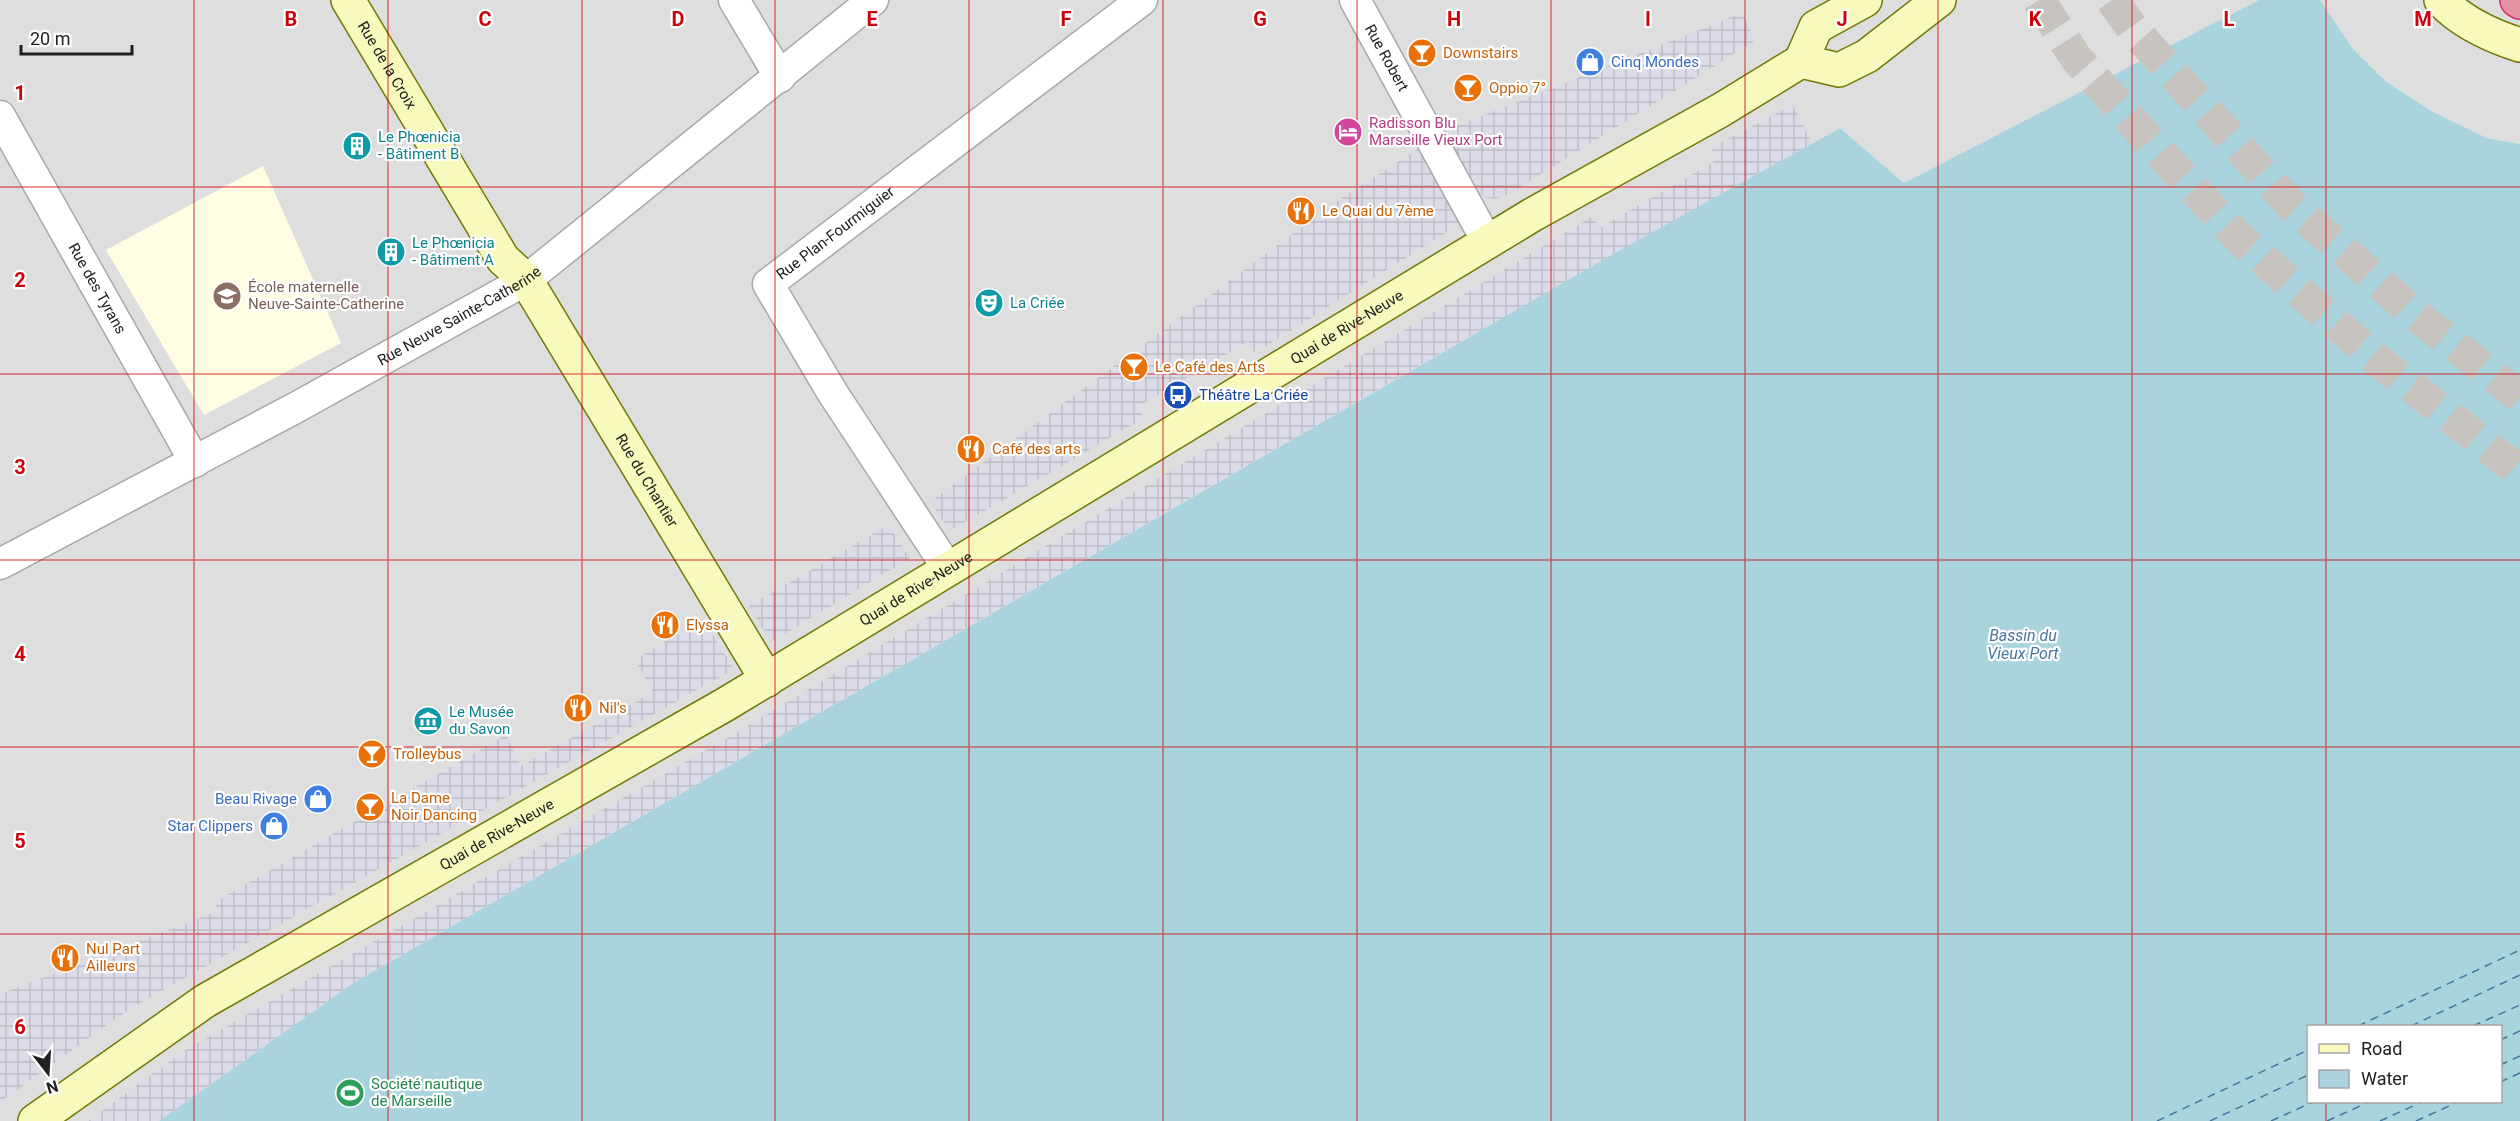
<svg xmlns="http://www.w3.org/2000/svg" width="2520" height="1121" viewBox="0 0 2520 1121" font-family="Roboto,sans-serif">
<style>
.residential{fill:#dfdede}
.education{fill:#fffee3}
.plaza{fill:url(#plaza-grid)}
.water{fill:#a9d4de;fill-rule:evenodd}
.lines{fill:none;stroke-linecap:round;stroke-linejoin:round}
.ferry{stroke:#4777a0;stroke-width:1.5;stroke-dasharray:8 6;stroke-linecap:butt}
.highway-tunnel{stroke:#c7c4bf;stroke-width:33;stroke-dasharray:33 16;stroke-linecap:butt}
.street-casing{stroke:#a8a8a8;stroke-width:33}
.secondary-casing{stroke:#717906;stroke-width:36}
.highway-casing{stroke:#da2a6c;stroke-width:36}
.street{stroke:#fff;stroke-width:30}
.secondary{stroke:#f8f9bd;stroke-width:33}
.highway{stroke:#e791a4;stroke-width:33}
.grid{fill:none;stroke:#cf020a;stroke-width:1.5;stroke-opacity:0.55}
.labels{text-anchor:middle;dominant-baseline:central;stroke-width:4.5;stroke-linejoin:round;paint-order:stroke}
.food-label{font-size:15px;fill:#c56008;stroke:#fff;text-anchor:start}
.street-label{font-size:15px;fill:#212121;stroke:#fff}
.shop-label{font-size:15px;fill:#366cbe;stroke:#fff;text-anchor:end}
.hotel-label{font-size:15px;fill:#b23c85;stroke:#fff;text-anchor:start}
.culture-label{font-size:15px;fill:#0d838f;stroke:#fff;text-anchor:start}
.education-label{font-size:15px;fill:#785e54;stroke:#fff;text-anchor:start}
.transit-label{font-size:15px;fill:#164399;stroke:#fff;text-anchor:start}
.leisure-label{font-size:15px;fill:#27864d;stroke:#fff;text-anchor:start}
.water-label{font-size:16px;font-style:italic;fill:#4777a0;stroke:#fff}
.grid-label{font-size:20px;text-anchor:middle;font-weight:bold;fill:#cf020a;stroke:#fff;stroke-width:4.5;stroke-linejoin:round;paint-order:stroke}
</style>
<defs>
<pattern id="plaza-grid" width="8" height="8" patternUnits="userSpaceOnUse" patternTransform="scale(1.5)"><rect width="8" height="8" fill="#dbdce7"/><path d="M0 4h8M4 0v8" fill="none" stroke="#bcbcc6"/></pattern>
</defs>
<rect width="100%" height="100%" fill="#f1ede7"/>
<path class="residential" d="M0 0H2259L2260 1 1904 183 1840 128 1599 262 352 984 159 1121H0Z
M2320 0H2520V144L2487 138 2433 112 2385 81 2353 49Z"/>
<path class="education" d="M263 166 341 343 204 415 106 250Z"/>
<path class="plaza" d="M1742 13 1756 40 1509 194 1494 199 1484 197 1478 191 1444 131Z
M1793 105 1813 145 1465 339 352 984 159 1121H88L184 1051 741 730 1593 216 1600 228 1717 160 1711 148Z
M1424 145 1459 221 1450 230 1255 353 1248 341 1138 407 1144 418 950 531 930 502 1343 197Z
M888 525 910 558 771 642 749 606Z
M703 619 734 669 128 1010 0 1102V994L218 911 215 902 506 735 521 766 653 692 635 660Z"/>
<path class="water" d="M2259 0H2320L2353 49 2385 81 2433 112 2487 138 2520 144V1121H159L352 984 1599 262 1840 128 1904 183ZM2308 1026H2500V1102H2308Z"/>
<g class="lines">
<path class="ferry" d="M2358 1026 2520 950
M2411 1026 2520 975
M2473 1026 2520 1005
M2500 1040 2520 1031
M2500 1065 2520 1056
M2500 1082 2520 1073
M2157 1121 2308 1050
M2210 1121 2308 1075
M2271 1121 2313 1102
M2327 1121 2369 1102
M2380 1121 2422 1102
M2416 1121 2458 1102"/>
<path class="highway-tunnel" d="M2039 0 2076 58 2163 156 2240 239 2371 355 2520 472
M2112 0 2132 28 2290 204 2417 316 2520 397"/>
<g class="street-casing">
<g id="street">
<path d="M734 0 780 77"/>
<path id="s1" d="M1355 0 1488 243"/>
<path id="s2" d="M0 116 195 462"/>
<path id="s3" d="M0 564 297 407 526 280 873 0"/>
<path id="s4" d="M949 570 832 392 768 284 1142 0"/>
</g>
</g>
<g class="secondary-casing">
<g id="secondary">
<path id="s5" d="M348 0 503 259 526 280 767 680"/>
<path d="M2441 0C2462 23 2492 36 2520 45"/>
<path d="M1801 61 1839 70 1867 56 1939 0"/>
<path id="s6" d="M35 1121 205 1001 726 704 1532 215 1721 110 1801 61 1816 27 1865 0"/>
</g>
</g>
<g class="highway-casing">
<path id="highway" d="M2517 0 2520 2"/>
</g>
<use href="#street" class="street"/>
<use href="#secondary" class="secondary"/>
<use href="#highway" class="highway"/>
</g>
<path class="grid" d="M194 0V1121M388 0V1121M582 0V1121M775 0V1121M969 0V1121M1163 0V1121M1357 0V1121M1551 0V1121M1745 0V1121M1938 0V1121M2132 0V1121M2326 0V1026M0 187H2520M0 374H2520M0 560H2520M0 747H2520M0 934H2520M2326 1102V1121"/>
<defs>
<g id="bar-disc" transform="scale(1.5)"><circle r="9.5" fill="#e8710a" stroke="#fff"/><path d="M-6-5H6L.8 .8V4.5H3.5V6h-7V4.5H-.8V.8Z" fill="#fff"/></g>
<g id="shop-disc" transform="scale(1.5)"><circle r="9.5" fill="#3f7fe0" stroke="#fff"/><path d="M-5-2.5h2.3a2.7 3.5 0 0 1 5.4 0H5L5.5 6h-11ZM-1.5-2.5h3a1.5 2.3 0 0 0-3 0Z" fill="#fff"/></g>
<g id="hotel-disc" transform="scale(1.5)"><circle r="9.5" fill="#d1479c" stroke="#fff"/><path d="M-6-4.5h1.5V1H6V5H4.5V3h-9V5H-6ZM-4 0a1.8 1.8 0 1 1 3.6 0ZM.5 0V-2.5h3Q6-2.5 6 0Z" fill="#fff"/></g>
<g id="building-disc" transform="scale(1.5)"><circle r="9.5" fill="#0f9aa8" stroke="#fff"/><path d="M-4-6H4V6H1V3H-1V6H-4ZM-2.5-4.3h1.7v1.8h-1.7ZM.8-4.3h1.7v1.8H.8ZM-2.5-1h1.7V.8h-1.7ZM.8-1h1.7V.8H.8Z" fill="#fff"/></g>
<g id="restaurant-disc" transform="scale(1.5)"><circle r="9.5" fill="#e8710a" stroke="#fff"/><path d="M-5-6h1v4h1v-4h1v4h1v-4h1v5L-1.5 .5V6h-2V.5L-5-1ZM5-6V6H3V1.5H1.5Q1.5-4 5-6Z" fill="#fff"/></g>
<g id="school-disc" transform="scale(1.5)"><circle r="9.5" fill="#8d6e63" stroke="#fff"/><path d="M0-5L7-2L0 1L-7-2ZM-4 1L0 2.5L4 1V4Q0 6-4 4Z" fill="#fff"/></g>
<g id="theatre-disc" transform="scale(1.5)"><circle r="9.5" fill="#0f9aa8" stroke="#fff"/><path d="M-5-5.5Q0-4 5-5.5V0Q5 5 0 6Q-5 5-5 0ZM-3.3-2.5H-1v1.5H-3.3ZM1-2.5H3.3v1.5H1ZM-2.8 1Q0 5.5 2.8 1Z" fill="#fff"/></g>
<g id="bus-disc" transform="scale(1.5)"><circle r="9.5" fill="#1a4fb4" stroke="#fff"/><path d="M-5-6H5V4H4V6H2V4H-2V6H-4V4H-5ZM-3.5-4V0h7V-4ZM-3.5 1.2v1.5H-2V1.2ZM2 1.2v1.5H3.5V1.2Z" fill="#fff"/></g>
<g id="museum-disc" transform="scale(1.5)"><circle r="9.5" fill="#0f9aa8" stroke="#fff"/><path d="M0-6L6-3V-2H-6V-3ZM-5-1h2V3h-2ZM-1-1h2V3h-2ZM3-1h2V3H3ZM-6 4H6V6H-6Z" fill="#fff"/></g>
<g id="stadium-disc" transform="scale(1.5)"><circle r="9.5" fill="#2e9e5b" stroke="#fff"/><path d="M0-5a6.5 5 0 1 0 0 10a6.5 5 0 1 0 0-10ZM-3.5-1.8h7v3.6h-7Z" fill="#fff"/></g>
</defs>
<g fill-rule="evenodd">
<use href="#bar-disc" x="1422" y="53"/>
<use href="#shop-disc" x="1590" y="62"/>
<use href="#bar-disc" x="1468" y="88"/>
<use href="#hotel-disc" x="1348" y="132"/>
<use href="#building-disc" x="357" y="146"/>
<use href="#restaurant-disc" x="1301" y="211"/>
<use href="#building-disc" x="391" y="252"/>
<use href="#school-disc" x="227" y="296"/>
<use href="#theatre-disc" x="989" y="303"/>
<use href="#bar-disc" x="1134" y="367"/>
<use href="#bus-disc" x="1178" y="395"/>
<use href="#restaurant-disc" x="971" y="449"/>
<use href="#restaurant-disc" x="665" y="625"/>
<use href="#restaurant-disc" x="578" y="708"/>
<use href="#museum-disc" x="428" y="721"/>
<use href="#bar-disc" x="372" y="754"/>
<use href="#shop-disc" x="318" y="799"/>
<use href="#bar-disc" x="370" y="807"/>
<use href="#shop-disc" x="274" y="826"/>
<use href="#restaurant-disc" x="65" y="958"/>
<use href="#stadium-disc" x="350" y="1093"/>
</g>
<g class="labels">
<g class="food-label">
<text x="1443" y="53">Downstairs</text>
<text x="1489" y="88">Oppio 7°</text>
<text x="1322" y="211">Le Quai du 7ème</text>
<text x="1155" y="367">Le Café des Arts</text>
<text x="992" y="449">Café des arts</text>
<text x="686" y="625">Elyssa</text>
<text x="599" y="708">Nil's</text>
<text x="393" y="754">Trolleybus</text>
<text x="391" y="798">La Dame<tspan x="391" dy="17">Noir Dancing</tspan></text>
<text x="86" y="949">Nul Part<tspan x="86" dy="17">Ailleurs</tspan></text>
</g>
<g class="street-label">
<text stroke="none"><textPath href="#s1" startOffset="66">Rue Robert</textPath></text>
<text stroke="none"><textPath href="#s5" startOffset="76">Rue de la Croix</textPath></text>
<text stroke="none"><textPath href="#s4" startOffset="423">Rue Plan-Fourmiguier</textPath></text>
<text stroke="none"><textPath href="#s2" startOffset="198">Rue des Tyrans</textPath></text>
<text stroke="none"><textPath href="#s3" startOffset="522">Rue Neuve Sainte-Catherine</textPath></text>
<text stroke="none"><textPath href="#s6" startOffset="1534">Quai de Rive-Neuve</textPath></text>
<text stroke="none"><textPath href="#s5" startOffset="567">Rue du Chantier</textPath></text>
<text stroke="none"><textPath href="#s6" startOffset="1030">Quai de Rive-Neuve</textPath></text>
<text stroke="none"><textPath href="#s6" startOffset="544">Quai de Rive-Neuve</textPath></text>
</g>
<g class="shop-label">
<text x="1611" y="62" text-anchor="start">Cinq Mondes</text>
<text x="297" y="799">Beau Rivage</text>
<text x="253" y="826">Star Clippers</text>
</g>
<g class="hotel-label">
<text x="1369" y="123">Radisson Blu<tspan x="1369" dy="17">Marseille Vieux Port</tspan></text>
</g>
<g class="culture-label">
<text x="378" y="137">Le Phœnicia<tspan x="378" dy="17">- Bâtiment B</tspan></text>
<text x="412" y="243">Le Phœnicia<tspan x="412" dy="17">- Bâtiment A</tspan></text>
<text x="1010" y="303">La Criée</text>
<text x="449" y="712">Le Musée<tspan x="449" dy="17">du Savon</tspan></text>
</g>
<g class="education-label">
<text x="248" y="287">École maternelle<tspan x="248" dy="17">Neuve-Sainte-Catherine</tspan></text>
</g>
<g class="transit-label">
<text x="1199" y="395">Théâtre La Criée</text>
</g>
<g class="leisure-label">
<text x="371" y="1084">Société nautique<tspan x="371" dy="17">de Marseille</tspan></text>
</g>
<g class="water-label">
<text x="2023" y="635">Bassin du<tspan x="2023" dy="18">Vieux Port</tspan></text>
</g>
</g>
<g class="grid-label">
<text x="291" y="26">B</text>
<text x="485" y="26">C</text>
<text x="678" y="26">D</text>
<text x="872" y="26">E</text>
<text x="1066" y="26">F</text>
<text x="1260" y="26">G</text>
<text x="1454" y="26">H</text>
<text x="1648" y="26">I</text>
<text x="1842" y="26">J</text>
<text x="2035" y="26">K</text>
<text x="2229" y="26">L</text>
<text x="2423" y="26">M</text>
<text x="20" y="100">1</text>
<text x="20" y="287">2</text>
<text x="20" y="474">3</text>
<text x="20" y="661">4</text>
<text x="20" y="848">5</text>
<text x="20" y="1034">6</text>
</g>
<rect x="2307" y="1025" width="195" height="78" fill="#ffffff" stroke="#a6a6a6" stroke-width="1.5"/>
<rect x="2319" y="1044" width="30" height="9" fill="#f8f9bd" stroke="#a6a6a6" stroke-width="1.5"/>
<text x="2361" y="1055" font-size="18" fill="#212121">Road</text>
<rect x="2319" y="1070" width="30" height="18" fill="#a9d4de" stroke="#a6a6a6" stroke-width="1.5"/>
<text x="2361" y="1085" font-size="18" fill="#212121">Water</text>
<g transform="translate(48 1073) rotate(163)" stroke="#ffffff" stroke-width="4.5" paint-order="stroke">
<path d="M0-4.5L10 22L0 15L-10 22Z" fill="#212121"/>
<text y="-9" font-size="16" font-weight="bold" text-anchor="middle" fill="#212121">N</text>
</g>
<path d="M21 45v9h111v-9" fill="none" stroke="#212121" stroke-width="3"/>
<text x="30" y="45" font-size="18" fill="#212121" stroke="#ffffff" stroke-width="4.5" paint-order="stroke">20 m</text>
</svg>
